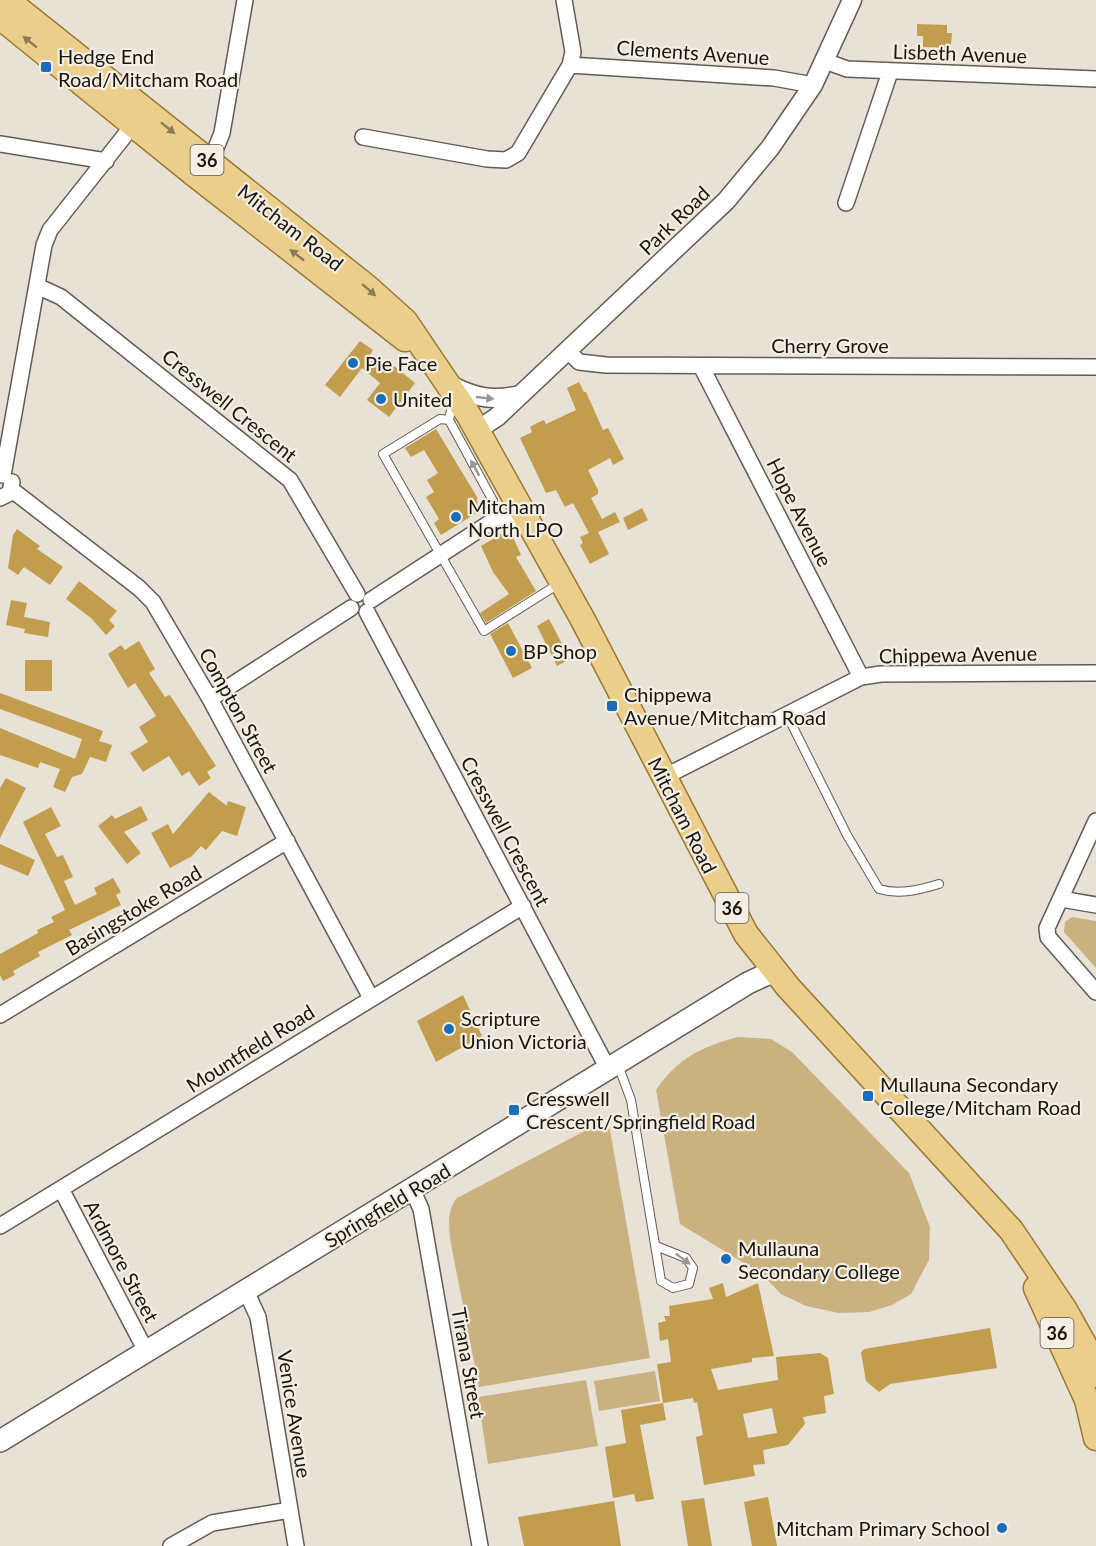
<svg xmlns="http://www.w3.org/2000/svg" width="1096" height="1546" viewBox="0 0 1096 1546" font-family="Lato,sans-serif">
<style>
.green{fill:#cab180}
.building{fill:#c29d4e;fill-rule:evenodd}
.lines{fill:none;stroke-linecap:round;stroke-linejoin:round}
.service-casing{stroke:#625d53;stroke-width:10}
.minor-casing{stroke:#625d53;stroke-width:18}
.tertiary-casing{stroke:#625d53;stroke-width:21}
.secondary-casing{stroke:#625d53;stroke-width:24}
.primary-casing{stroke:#9a792f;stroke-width:27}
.service{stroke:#fff;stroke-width:8}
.minor{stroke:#fff;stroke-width:15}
.tertiary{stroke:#fff;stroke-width:18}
.secondary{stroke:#fff;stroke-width:21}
.primary{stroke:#ecce8c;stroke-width:24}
.oneway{fill:#8d7b55}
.oneway2{fill:#979694}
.poi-dot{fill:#1a6dbb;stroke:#f5eee3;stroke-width:2}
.labels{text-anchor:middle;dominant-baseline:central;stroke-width:4.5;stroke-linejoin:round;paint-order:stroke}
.shield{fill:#f5eee3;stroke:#5a5751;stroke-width:1.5}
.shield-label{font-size:18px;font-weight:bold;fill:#181612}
.street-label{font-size:20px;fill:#181612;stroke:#f5eee3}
.poi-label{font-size:20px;fill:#181612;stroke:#f5eee3;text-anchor:start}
</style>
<rect width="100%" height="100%" fill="#e7e1d6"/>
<path class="green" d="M1072 917 1096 921V968L1064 932 1065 922Z
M738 1037 771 1039 792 1052 909 1173 930 1227 929 1260 911 1294 892 1305 869 1312 839 1313 806 1306 781 1294 762 1274 680 1224 656 1090C678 1058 701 1047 738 1037Z
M596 1125 607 1126 610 1130 650 1358 479 1387 450 1239C449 1224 447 1210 457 1198Z
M655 1371 660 1401 599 1411 594 1381Z
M586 1380 598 1446 488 1464 478 1397Z"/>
<path class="building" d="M917 24 947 25V33H952L951 45 945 44V48L923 47V36H917Z
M360 341 373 350 370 355 390 370 394 366 415 383 389 417 367 400 380 383 362 368 340 397 325 385Z
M579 382 584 392H586L603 430 608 428 624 459 613 465 610 458 588 470 598 490V494L591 498 602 519 615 512 620 522 598 532 609 554 590 564 580 545 583 543 580 537 589 533 573 503 565 507 556 490 546 493 520 438 532 432 530 427 537 423 544 420 546 424 576 410 567 388Z
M436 429 477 497 478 512 441 535 434 523 439 519 426 497 434 492 427 480 438 473 424 450 411 457 405 448Z
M642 508 648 520 628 530 623 518Z
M17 529 40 546 37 549 63 567 50 585 24 567 18 575 8 568 13 535Z
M503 533 512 535 521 555 516 557 536 591 486 623 480 613 509 594 493 572 481 546Z
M79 581 117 611 109 620 115 626 106 635 91 618 66 599Z
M11 600 27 603 24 617 50 622 48 637 24 633 25 629 6 625Z
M549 619 570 659 557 666 537 626Z
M508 623 532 668 513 678 490 634Z
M139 641 155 669 149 673 165 697 170 695 216 766 207 772 211 778 199 786 189 771 182 776 169 756 143 772 130 753 148 742 139 727 156 716 135 683 128 688 108 654 121 645 125 650Z
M25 660H52V691H25Z
M0 693 103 731 99 741 112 745 106 762 90 757 82 774 72 777 65 792 53 787 60 769 40 762 38 768 0 755V728L75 759 82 739 0 709Z
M6 778 26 788 0 838V788Z
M209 792 227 806 228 801 246 807 237 836 222 831 206 850 201 846 192 856 170 868 151 833 168 824 173 834Z
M141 806 148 820 124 832 141 853 127 864 98 826 112 815 115 819Z
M51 807 61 826 45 834 57 857 63 855 73 877 64 881 75 905 97 894 94 888 113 878 121 892 116 895 121 905 69 930 72 935 38 952 40 956 13 971 15 975 3 981 0 975V954L38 933 37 930 54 922 51 917 65 910 23 822Z
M0 844 35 860 28 876 0 864Z
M463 995 482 1036 436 1062 417 1021Z
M723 1283 726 1297 758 1283 774 1356 752 1358V1362L711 1369 718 1390 778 1380 776 1357 820 1353 828 1358 834 1394 824 1396 826 1413 803 1417 805 1424 788 1445 763 1450 765 1464 753 1465 755 1476 704 1485 696 1437 703 1435 697 1402 694 1403 693 1398 663 1403 657 1364 671 1362 668 1339 660 1341 658 1323 666 1321 664 1316H670L669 1306 713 1299 709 1288ZM772 1408 777 1433 748 1438 743 1414Z
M990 1328 997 1368 890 1384 879 1392 866 1381 861 1353 864 1349Z
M663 1403 666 1420 640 1425 654 1499 636 1502 634 1494 613 1498 605 1447 626 1443 621 1410Z
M768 1497 777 1546H752L744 1502Z
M704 1498 712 1546H688L681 1501Z
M614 1501 621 1546H524L518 1517Z"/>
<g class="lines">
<g class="service-casing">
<path id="service" d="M453 400 449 420 493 501 491 522
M449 420 440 419 383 454 484 631 560 583
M787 715 847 835 879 889C899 895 919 890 939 884
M618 1065 631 1100 661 1281 673 1288 689 1284 693 1268 686 1258 656 1246"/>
</g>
<g class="minor-casing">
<path id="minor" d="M825 61 847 69 1096 79
M570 65 774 78 813 85
M363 137 487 159 506 160 518 153 570 65 573 52 564 0
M0 144 106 161
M206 160 216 148 222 133 245 0
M846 203 890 72
M37 286 61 297 290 480 357 594
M569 352 579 362 606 365 1096 367
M701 366 861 677
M3 475 44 245 50 230 137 120
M12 490 139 588 153 602 210 699 371 998
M0 498 10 493 12 482
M371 600 491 522 524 517
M367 612 608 1069
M210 699 351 608
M664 777 861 677 881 674 1096 673
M1096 821 1047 928 1048 937 1096 992
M1061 899 1096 905
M0 1015 287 841
M61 1189 146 1351
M412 1189 421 1209 480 1546
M0 1226 523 906
M246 1291 258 1317 296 1546
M171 1546 212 1523 290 1510"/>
</g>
<g class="tertiary-casing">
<path id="tertiary" d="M450 385C476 398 492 401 520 395
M477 430 497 417 726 201 770 148 813 85 852 0"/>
</g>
<g class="secondary-casing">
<path id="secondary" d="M0 1441 748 983 774 971"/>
</g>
<g class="primary-casing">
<path id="primary" d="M7 0 367 287 405 321 468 414 583 620 746 934 788 987 1011 1230 1065 1310 1089 1353 1096 1375
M0 17 194 174 405 339
M1036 1288 1087 1400 1096 1438"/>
</g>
<use href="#service" class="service"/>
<use href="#minor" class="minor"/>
<use href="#tertiary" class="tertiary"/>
<use href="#secondary" class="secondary"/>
<use href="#primary" class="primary"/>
</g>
<defs><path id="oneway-solid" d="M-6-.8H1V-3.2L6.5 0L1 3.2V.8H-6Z" transform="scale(1.5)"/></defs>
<g class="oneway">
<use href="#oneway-solid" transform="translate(30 42) rotate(-141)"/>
<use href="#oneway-solid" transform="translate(168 128) rotate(39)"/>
<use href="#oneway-solid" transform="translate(297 255) rotate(-142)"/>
<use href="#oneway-solid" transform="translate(369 290) rotate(41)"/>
</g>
<g class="oneway2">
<use href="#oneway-solid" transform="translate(485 398) rotate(6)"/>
<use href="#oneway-solid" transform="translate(475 468) rotate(-119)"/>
<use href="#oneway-solid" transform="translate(683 1259) rotate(37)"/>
</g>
<g class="poi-dot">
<rect x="40" y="61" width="12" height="12" rx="3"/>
<circle cx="353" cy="363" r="6"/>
<circle cx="381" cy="399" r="6"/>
<circle cx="456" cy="517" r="6"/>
<circle cx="511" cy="651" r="6"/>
<rect x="606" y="700" width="12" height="12" rx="3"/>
<circle cx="449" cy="1029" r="6"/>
<rect x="862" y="1090" width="12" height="12" rx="3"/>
<rect x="508" y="1104" width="12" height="12" rx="3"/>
<circle cx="726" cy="1259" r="6"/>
<circle cx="1002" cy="1528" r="6"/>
</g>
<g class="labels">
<g class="shield">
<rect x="190.5" y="145" width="33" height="30" rx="4.5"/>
<rect x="715.5" y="893" width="33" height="30" rx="4.5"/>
<rect x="1040.5" y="1318" width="33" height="30" rx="4.5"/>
</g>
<g class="shield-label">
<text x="207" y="160">36</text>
<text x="732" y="908">36</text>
<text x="1057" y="1333">36</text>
</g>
<g class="street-label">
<text transform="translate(693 52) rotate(4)">Clements Avenue</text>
<text transform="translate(960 53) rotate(2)">Lisbeth Avenue</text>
<text transform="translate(674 220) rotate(-44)">Park Road</text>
<text transform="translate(291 227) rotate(38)">Mitcham Road</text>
<text x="830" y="345">Cherry Grove</text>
<text transform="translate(230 405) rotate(39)">Cresswell Crescent</text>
<text transform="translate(800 512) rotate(63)">Hope Avenue</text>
<text transform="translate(958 654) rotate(-1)">Chippewa Avenue</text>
<text transform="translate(239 710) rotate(61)">Compton Street</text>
<text transform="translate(683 815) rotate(63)">Mitcham Road</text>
<text transform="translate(506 831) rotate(62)">Cresswell Crescent</text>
<text transform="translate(133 910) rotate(-31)">Basingstoke Road</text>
<text transform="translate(250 1048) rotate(-32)">Mountfield Road</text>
<text transform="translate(387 1205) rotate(-31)">Springfield Road</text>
<text transform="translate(122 1261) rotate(62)">Ardmore Street</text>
<text transform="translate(469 1363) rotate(80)">Tirana Street</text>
<text transform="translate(295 1414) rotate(81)">Venice Avenue</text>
</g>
<g class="poi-label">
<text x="58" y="56">Hedge End<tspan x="58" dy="23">Road/Mitcham Road</tspan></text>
<text x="365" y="363">Pie Face</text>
<text x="393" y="399">United</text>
<text x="468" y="506">Mitcham<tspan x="468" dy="23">North LPO</tspan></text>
<text x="523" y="651">BP Shop</text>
<text x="624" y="694">Chippewa<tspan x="624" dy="23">Avenue/Mitcham Road</tspan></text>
<text x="461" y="1018">Scripture<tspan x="461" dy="23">Union Victoria</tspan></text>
<text x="880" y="1084">Mullauna Secondary<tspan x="880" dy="23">College/Mitcham Road</tspan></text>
<text x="526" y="1098">Cresswell<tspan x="526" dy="23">Crescent/Springfield Road</tspan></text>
<text x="738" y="1248">Mullauna<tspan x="738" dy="23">Secondary College</tspan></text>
<text x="990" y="1528" text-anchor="end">Mitcham Primary School</text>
</g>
</g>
</svg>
